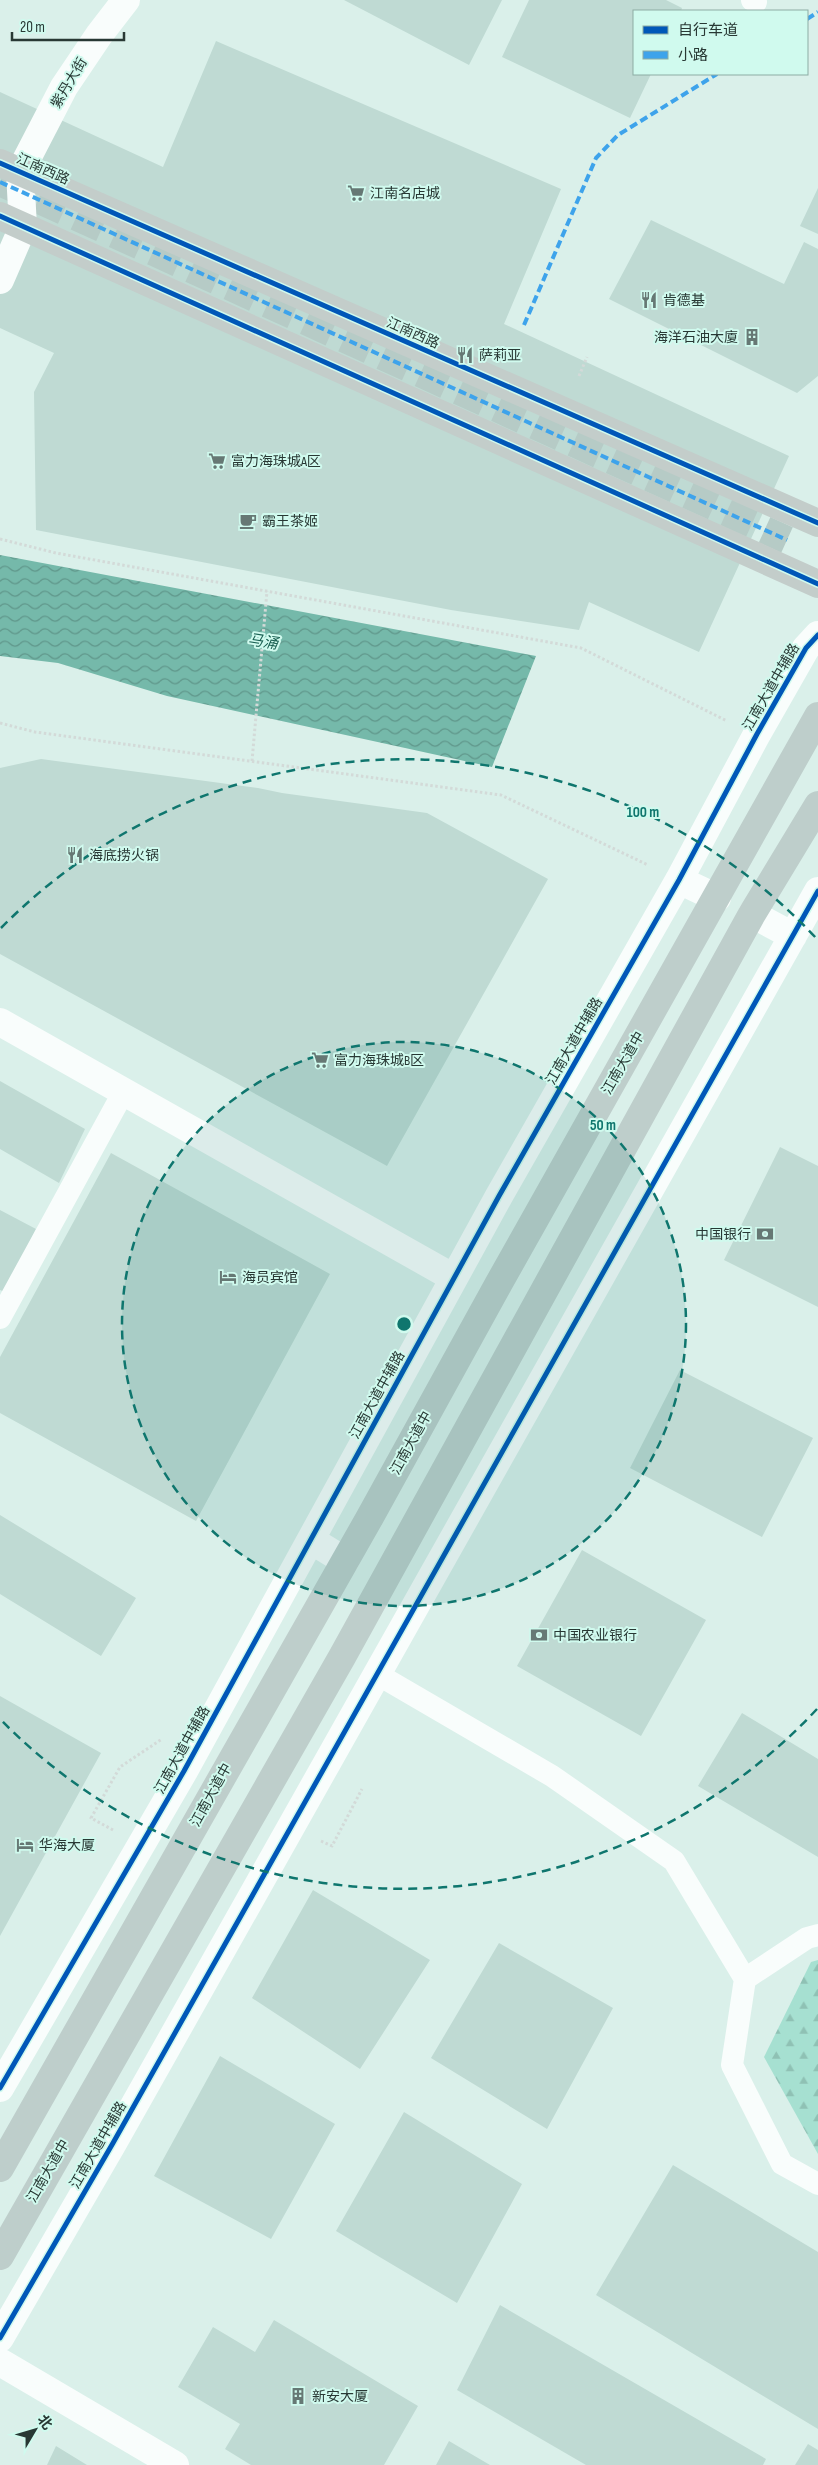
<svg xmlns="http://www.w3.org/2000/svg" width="818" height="2465" viewBox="0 0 818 2465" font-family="'Sofia Sans Condensed','Noto Sans SC',sans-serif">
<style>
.forest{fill:url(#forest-firs)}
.water{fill:url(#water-waves)}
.building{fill:#bfdad3}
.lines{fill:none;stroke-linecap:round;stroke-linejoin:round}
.pedestrian-tunnel{stroke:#b6cbc6;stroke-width:28;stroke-dasharray:28 14;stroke-linecap:butt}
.path{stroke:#d3dad8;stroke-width:3;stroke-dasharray:2.5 2.5;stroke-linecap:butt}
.service{stroke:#f9fdfc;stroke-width:22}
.minor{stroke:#f9fdfc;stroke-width:28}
.secondary{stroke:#c3cdca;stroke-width:28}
.primary{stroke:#bececb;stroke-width:28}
.quiet{stroke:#3ea3eb;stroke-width:4;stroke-dasharray:8 4;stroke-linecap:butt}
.cycleway-casing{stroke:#d0faee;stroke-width:8}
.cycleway{stroke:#0057b8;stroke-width:5}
.ring{fill:none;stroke:#0f766e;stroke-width:2.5;stroke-dasharray:9 6}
.labels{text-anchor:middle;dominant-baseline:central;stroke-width:4;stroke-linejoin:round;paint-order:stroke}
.street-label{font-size:14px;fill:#283834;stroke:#d0faee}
.poi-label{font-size:14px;fill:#283834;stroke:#d0faee;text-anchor:start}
.water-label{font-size:15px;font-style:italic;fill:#1a6052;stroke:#d0faee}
.centre{fill:#0f766e;stroke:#d0faee;stroke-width:2.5}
.ring-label{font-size:15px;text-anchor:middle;font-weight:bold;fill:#0f766e;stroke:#d0faee;stroke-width:4;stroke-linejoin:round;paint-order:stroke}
</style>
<defs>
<pattern id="forest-firs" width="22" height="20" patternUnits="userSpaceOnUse" patternTransform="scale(1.25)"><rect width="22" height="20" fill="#a6e0d1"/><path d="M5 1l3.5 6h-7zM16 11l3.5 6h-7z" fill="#8fc1b4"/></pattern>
<pattern id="water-waves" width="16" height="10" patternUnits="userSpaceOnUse" patternTransform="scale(1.25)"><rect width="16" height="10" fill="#75b9aa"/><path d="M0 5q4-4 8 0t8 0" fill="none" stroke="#60978b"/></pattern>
</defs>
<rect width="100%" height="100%" fill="#daf0ea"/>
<path class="forest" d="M818 1960V2154L764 2057 811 1962Z"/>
<path class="water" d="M0 555 536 656 492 767 167 696 58 663 0 656Z"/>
<path class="building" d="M344 0H502L469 65Z
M529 0H666L682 8 681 11H634V74H651L630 118 502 57Z
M216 41 561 189 504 324 789 456 699 652 589 602 579 630 451 610 36 530 34 392 54 353 0 328V92L163 167Z
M818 188V234L800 226Z
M651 220 784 284 804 242 818 249V376L797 393 609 299Z
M41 759 258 788 282 793 427 813 548 879 387 1166 0 954V768Z
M0 1081 85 1129 59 1183 0 1149Z
M780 1147 818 1166V1307L724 1260Z
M111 1153 330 1274 196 1521 0 1413V1357Z
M0 1210 36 1229 5 1292 0 1290Z
M680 1370 813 1438 762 1537 630 1468Z
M0 1515 136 1598 101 1656 0 1594Z
M582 1550 706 1620 641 1736 517 1666Z
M0 1696 101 1753 0 1936Z
M742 1713 818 1759V1857L698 1786Z
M313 1890 430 1960 360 2069 252 1998Z
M499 1943 613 2008 547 2129 431 2058Z
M220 2056 335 2124 271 2239 154 2176Z
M404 2112 522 2184 457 2303 336 2231Z
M673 2165 818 2252V2429L596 2295Z
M500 2305 766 2459 763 2465H586L457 2390Z
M274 2320 418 2406 384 2465H251L225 2449 240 2424 178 2387 213 2327 255 2352Z
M449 2441 490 2465H436Z
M808 2444 818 2450V2465H795Z
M56 2446 87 2465H47Z"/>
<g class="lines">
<path class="pedestrian-tunnel" d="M0 182 787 540"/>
<path class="path" d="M579 376 587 357
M0 539 56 553 581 648 727 721
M0 723 35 732 501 795 648 865
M252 761 267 591
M113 1830 91 1818 120 1767 162 1739
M321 1841 332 1846 362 1789"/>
<path class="service" d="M752 0 756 2
M0 1318 124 1091
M377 1674 552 1776 674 1861 745 1979 732 2065 782 2164 818 2184
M745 1979 807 1938 818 1935"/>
<path class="minor" d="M0 280 23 227 20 172 64 87 99 35 126 0
M679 880 717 898
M752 914 793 936
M0 1022 454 1278
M311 1540 345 1561
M0 2088 184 1771 499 1196 679 880 757 734 806 648 818 635
M0 2338 113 2143 818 891
M0 2362 175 2465"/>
<path class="secondary" d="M0 163 818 523
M0 216 818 584"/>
<path class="primary" d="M0 2168 370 1517 499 1283 818 716
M0 2256 342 1657 752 914 818 805"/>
<path class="quiet" d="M807 19 818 12
M0 182 787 540
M524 325 596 158 618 135 717 74"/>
<g class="cycleway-casing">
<path id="cycleway" d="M0 163 818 523
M0 216 818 584
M0 2088 184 1771 499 1196 679 880 757 734 806 648 818 635
M0 2338 113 2143 818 891"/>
</g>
<use href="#cycleway" class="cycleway"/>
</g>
<circle cx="404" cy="1324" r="282" fill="#0f766e" fill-opacity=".12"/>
<g class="ring">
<circle cx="404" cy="1324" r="282"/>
<path d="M817 1709A565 565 0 0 1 1 1720M1 928A565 565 0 0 1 817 939"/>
</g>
<defs>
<g id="supermarket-bare" transform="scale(1.35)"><path d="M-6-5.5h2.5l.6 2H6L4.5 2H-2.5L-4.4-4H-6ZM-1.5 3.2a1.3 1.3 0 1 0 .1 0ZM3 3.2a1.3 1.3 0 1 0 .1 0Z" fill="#667874" stroke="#d0faee" stroke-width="2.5" paint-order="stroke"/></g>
<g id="restaurant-bare" transform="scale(1.35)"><path d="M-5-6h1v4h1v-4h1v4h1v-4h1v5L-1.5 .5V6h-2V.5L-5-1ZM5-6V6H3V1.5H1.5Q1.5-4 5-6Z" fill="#667874" stroke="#d0faee" stroke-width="2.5" paint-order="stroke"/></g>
<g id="building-bare" transform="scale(1.35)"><path d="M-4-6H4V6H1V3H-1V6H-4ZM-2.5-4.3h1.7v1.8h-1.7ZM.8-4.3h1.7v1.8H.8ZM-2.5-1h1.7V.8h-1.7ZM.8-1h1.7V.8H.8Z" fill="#667874" stroke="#d0faee" stroke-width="2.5" paint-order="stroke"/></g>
<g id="cafe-bare" transform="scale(1.35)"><path d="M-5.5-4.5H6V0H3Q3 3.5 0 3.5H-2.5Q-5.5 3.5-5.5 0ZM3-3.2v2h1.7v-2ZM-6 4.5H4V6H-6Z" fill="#667874" stroke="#d0faee" stroke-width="2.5" paint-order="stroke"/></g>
<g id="bank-bare" transform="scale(1.35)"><path d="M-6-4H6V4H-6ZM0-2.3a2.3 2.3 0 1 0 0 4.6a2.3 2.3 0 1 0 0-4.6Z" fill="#667874" stroke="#d0faee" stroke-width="2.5" paint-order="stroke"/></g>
<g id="hotel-bare" transform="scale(1.35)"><path d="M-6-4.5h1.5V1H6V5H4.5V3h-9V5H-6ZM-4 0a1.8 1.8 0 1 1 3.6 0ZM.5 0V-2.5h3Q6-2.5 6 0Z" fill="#667874" stroke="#d0faee" stroke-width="2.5" paint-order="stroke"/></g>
</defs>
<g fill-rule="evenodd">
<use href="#supermarket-bare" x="356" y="193"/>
<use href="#restaurant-bare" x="649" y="300"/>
<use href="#building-bare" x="752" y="337"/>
<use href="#restaurant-bare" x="465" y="355"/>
<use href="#supermarket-bare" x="217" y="461"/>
<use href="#cafe-bare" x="248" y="521"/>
<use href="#restaurant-bare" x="75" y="855"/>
<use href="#supermarket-bare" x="320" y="1060"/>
<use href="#bank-bare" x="765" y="1234"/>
<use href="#hotel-bare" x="228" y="1277"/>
<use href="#bank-bare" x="539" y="1635"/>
<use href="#hotel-bare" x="25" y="1845"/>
<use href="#building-bare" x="298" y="2396"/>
</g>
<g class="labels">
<g class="street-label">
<text transform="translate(69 83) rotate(-59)">紫丹大街</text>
<text transform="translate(43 169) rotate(24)">江南西路</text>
<text transform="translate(413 333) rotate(24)">江南西路</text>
<text transform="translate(771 687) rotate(-60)">江南大道中辅路</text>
<text transform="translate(574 1041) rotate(-60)">江南大道中辅路</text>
<text transform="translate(623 1063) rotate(-60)">江南大道中</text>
<text transform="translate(377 1395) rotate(-61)">江南大道中辅路</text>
<text transform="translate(411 1443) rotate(-61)">江南大道中</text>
<text transform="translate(182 1750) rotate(-61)">江南大道中辅路</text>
<text transform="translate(211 1795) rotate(-61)">江南大道中</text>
<text transform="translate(98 2145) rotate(-60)">江南大道中辅路</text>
<text transform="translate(48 2171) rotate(-60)">江南大道中</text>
</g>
<g class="poi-label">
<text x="370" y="193">江南名店城</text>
<text x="663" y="300">肯德基</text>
<text x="738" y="337" text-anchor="end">海洋石油大廈</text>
<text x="479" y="355">萨莉亚</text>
<text x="231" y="461">富力海珠城A区</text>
<text x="262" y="521">霸王茶姬</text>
<text x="89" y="855">海底捞火锅</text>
<text x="334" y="1060">富力海珠城B区</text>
<text x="751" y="1234" text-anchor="end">中国银行</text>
<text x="242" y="1277">海员宾馆</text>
<text x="553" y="1635">中国农业银行</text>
<text x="39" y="1845">华海大厦</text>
<text x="312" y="2396">新安大厦</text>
</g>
<g class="water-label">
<text transform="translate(263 642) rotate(9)">马涌</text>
</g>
</g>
<circle cx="404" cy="1324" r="8" class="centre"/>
<g class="ring-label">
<text x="643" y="817">100 m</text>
<text x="603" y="1130">50 m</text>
</g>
<rect x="633" y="10" width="175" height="65" fill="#d0faee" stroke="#8daca4"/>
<rect x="643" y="26" width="25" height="8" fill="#0057b8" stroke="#8daca4"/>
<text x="678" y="35" font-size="15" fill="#283834">自行车道</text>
<rect x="643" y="51" width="25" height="8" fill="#3ea3eb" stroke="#8daca4"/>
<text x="678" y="60" font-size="15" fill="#283834">小路</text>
<g transform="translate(35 2430) rotate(52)" stroke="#d0faee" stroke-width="4" paint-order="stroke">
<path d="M0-4L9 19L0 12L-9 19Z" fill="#283834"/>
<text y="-8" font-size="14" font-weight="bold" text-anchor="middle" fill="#283834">北</text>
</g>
<path d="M12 32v8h112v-8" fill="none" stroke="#283834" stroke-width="2.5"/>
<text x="20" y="32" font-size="15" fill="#283834" stroke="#d0faee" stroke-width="4" paint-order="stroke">20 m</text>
</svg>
